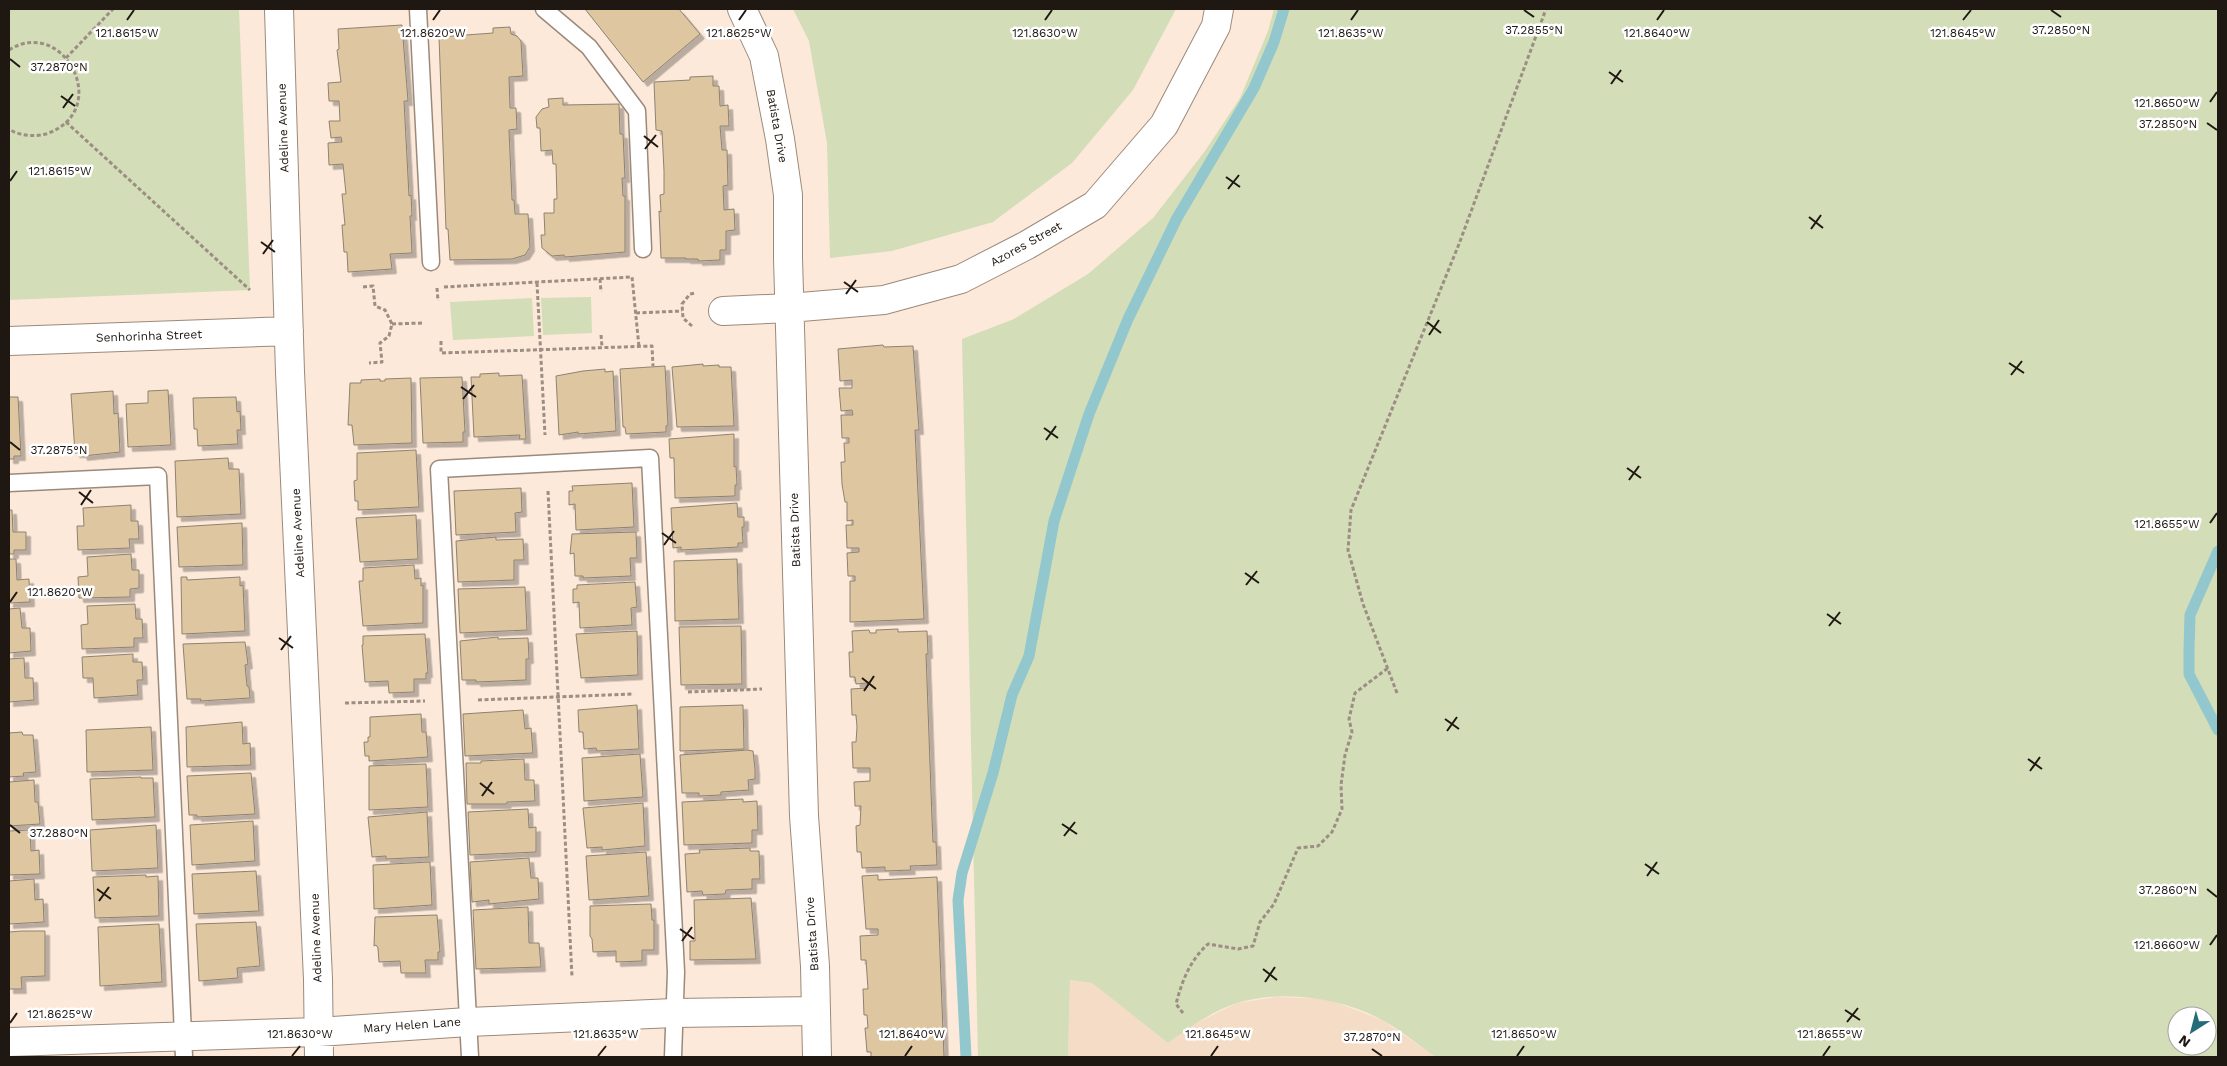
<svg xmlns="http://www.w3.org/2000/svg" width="2227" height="1066" viewBox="0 0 2227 1066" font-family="'Work Sans',sans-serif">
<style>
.built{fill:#f5dcc7}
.green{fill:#d3ddb8;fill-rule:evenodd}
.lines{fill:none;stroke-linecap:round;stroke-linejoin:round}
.stream{stroke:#93c7ce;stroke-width:11}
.building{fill:#dec6a1;stroke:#8e8271;filter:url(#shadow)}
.service-casing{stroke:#9b8a7b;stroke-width:19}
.minor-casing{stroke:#9b8a7b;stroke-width:30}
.path{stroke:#9c8e83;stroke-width:3;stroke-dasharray:4 2.5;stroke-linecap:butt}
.service{stroke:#fff;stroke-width:16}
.minor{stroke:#fff;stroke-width:28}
.ticks{fill:none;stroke:#1e1712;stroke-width:2}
.labels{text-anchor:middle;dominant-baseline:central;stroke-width:5;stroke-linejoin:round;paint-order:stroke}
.street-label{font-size:12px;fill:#1e1712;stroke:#fff}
.ticks-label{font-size:12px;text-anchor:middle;fill:#1e1712;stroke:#fff;stroke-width:5;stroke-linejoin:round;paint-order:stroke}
</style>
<defs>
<filter id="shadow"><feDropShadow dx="4.5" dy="4.5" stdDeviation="0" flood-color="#0004"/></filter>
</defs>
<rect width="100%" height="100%" fill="#fce9d9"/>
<path class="built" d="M1070 980 1092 983 1168 1043 1193 1025 1237 1003 1277 997 1327 999 1382 1020 1436 1057H1068Z"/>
<path class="green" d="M9 9H239L250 290 9 300Z
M793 9H1176L1133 90 1072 163 993 222 892 251 830 258 827 143 809 41Z
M1274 9H2218V1057H1436C1418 1045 1401 1030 1382 1020 1342 998 1282 989 1237 1003 1212 1011 1189 1028 1168 1043L1092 983 1070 980 1068 1057H978L962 339 1014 319 1088 274 1153 218 1205 151 1240 98 1268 31ZM2177 1016H2207V1046H2177Z
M591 297 592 333 543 335 541 298Z
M532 298 534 336 453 340 450 302Z"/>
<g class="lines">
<path class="stream" d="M2218 551 2190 615 2189 651V674L2218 730
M966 1057 958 900 962 873 993 773 1012 695 1029 656 1054 521 1089 414 1128 319 1177 218 1254 88 1274 42 1284 9"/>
</g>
<path class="building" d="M585 9H679L700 34 643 82Z
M402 25 408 101H404L409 196 411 195 412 216H410L412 253 390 254 392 269 348 272 347 252H344L342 225H345L342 194H346L343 164 329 165 328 143 342 142 341 137 331 138 329 121H340L339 101H329L328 83 341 82 337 50 339 49 338 29Z
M510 27 511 34 517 36 521 41 523 76 509 77 510 108H516L517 129 509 130 512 200H514L515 214H528L530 247 525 255 512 259 450 260 448 229H446L439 37 493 33V28Z
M713 76V86H719L720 106 728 105 729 126H720L722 150H727L728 185 723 186 724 210 734 209 735 230 726 231V250H720V260L698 261V259H686V258H661L659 211 661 212 660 195 664 194V171L662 131 656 130 654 82 690 80V77Z
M563 98V105L619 104 620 134H623L625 178H622L623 196H625V252L565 257 564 255 552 256 542 248 541 235H545L544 213H554V199H557L556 164H553L552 150 541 151 540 128H537L536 117 542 109 549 107 548 99Z
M883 345 884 347 913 346 919 430H915L924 619 850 622V581H855V576H848L847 553 859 552V548H847L846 525H853V520L847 521V502H845L842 484 841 462H845L844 443H849V438H842L841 415H853L852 410 841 411 839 388H852V380L840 381 838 349Z
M703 364V366L719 365V367H731L734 426 677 427 672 367Z
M665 366 668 425 666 426V432L626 434 625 427H623L620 369Z
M605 369V372L613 371 616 431 578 434V432L559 435 556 376 583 371Z
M499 373V376L522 375 526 439H519L520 435 474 437 471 377H480V374Z
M462 377 465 432H463V442L423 443 420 378Z
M411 378 412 443 354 445 352 425H348L350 383H361V380L380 379V381H385V379Z
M168 390 171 445 128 447 126 404 148 403V391Z
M113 391 114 414 118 413 120 452 83 456 82 453H75L71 394Z
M9 397H18L21 456H14V459H9Z
M236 397 237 412 240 411 241 430H237L238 444 198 446 197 429H194L193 398Z
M734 434V467L736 466 737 485H735V496L675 498 674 458H670L669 439Z
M416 450 419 507 358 510V501H355L354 481 357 480V453Z
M228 458 229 469H239L241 514 177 517 175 461Z
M632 483 634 527 576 530 575 504 569 505V491H573L572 486Z
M521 488 522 512 515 513 516 532 456 535 454 491Z
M737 503 738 517H744V527H742L743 543H738V547L681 550V547L673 548 671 508Z
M131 505V521H138L139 539H129L130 548 78 550 77 526H84L83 508Z
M9 510H12L13 532H26V550H14V554H9Z
M416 515 418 559 360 562 356 518Z
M242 523 243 565 179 567 177 527Z
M636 532 637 558H630L631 576 583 578V576H575L574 553 570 554 572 534Z
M496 537V540L523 539 524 560H514V580L458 582 456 541Z
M131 554 132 570H139V588L130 589V597L79 598 78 577 88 576 87 557Z
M9 559H16L17 580 29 579 30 602 9 603Z
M737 559 739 619 675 621 674 561Z
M414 565 415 579 421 578V586L423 585V623L363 626 359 581H363V568Z
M181 577H187V580L240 577V586L243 585 245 631 182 634Z
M635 582 637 607 631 608 632 625 580 628 579 602 573 603V589H577V585Z
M525 587 527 630 460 633 458 589Z
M135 604 136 619H142L143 638H134V647L82 649 81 625 88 624 87 606Z
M20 608 22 628H30L31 651 9 653V609Z
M741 626 742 684 681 685 679 627Z
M898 629V632L927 631 928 654H926L932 819 933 842H936L937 865 910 866 911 870 885 871V867L862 868 861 852H857L856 826 860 825 861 806H855L854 782 870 781V768H853L852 742H856L857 727 856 715H852L851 689 867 688V683L856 684 855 677H850L849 652H853L852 631 869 630 870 633H876V630Z
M637 631 638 675 581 678 576 634Z
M425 634 428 673H426V679H414V692L389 693 388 681 365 682 362 645H363V636Z
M498 637V639L528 638 529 659H526V680L476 682V680H462L460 641Z
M245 642 248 664 245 665 247 686 249 687 250 698 200 701 201 699H187L183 644Z
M133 654V662H142L143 680H137L138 695 94 698 93 678H83L82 657Z
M24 658 25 678H33L34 700 9 702V659Z
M637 705 639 749 597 751 596 748 584 749 583 732H579L578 710Z
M743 705 744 749 680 751V707Z
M523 710 525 729 531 728 533 753 465 756 463 714Z
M421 714 422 732H426L428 757 369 761V756H365L364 742H368V737H370V717Z
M242 722 243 744 250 743 251 765 187 767 186 727Z
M151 727 153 770 87 772 86 730Z
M22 732 23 735H33L36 772 23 773 24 776 9 777V733Z
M747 750 753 751 755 769V779L748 780 749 790 721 792V795L699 796V793H682L680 755Z
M640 754 643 797 584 801 582 758Z
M524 759 525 780H534L535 801 507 802 506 804H467L466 763H481V761Z
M426 764 428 807 369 810V766Z
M251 773 255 814 197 817V815H189L187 776Z
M141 777V778H153L155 817 92 820 90 779Z
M34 780 35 802H38L40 824 9 826V782Z
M743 799V802L757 801 758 830H752V843L684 845 682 802Z
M643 803 645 846 602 850V847L587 848 583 808Z
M528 809 529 828 536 827V852L470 855 468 812Z
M427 812 429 857 386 859V856L372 857 368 817Z
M253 821 255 861 192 865 190 825Z
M156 825 158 868 92 871 90 830Z
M30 830 31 851 39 850 40 874 9 875V831Z
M750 848V851H759L760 879H752V889L726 890 725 894 703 895 702 891 687 892 685 854 700 853 699 850Z
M646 852 649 896 589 900 586 856Z
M529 858 531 878H538L539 899 489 904V900L472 902 470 862Z
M430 862 432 905 374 909 373 865Z
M256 871 259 911 194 914 192 874Z
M146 875V877L158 876 159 916 95 918 93 877Z
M878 875V880L937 877 944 1057H871V1052H867L865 1028H868L867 1015H864L863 989H868L866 960H861L860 936 878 935V929H866L862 876Z
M34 879 35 900 43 899 44 922 9 924V881Z
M751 898 756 959 690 960V941H695L694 900Z
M651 904 652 920H654V950H642V961L616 962V951L593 952 592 939 590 936V906Z
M528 907 529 943H539L541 967 476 969 473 910Z
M437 915 440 952H438V960H425L426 973H401L400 961 379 962 378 948 376 945 374 946 375 917Z
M256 922 260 966 237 968 238 978 199 981 196 924Z
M159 924 162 982 100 986 98 927Z
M22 931H45V976L21 977 22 989H9V932Z"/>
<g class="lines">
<g class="service-casing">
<path id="service" d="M418 9 431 262
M544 9 589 47 637 111 643 249
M9 483 158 476 184 1057
M470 1057 439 469 650 458 676 972 673 1057"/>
</g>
<g class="minor-casing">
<path id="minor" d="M279 9 290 372 318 979 319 1057
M742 9 764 56 780 139 788 195V258L804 816 815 966 817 1057
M723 311 789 308 884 300 961 279 1027 245 1095 205 1164 125 1216 26 1219 9
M9 341 289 331
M9 1042 318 1032 468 1022 674 1013 816 1011"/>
</g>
<path class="path" d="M9 50C64 15 114 111 46 134 34 137 19 136 9 129
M66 58 113 9
M66 122 250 290
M600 279 601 292
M537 283 545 435
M363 287 373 286 375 306 385 310 392 324 389 336 380 343 382 362 369 363
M444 287 632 277 639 347
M437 288 438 301
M636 313 682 311
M392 324 422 323
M692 326 683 318 682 304 690 294 695 293
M601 335 602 347
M441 341V353L652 346 653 366
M548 491 572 977
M688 692 762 689
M1397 693 1363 604 1348 550 1351 510 1459 244 1546 9
M478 700 634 694
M345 703 425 701
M1183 1013 1176 1004C1182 981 1190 960 1208 944L1238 949 1253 946 1260 922 1274 904 1298 848 1318 846 1332 832 1342 809 1341 785 1345 755 1352 732 1349 719 1355 693 1388 668"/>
<use href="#service" class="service"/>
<use href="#minor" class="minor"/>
</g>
<path class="ticks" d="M1524 10 1534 17M2051 10 2061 17M127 20 134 10M433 20 440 10M739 20 746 10M1045 20 1052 10M1351 20 1358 10M1657 20 1664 10M1963 20 1971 10M10 59 20 67M1609 72 1623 82M1611 84 1621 70M61 96 75 106M2210 102 2217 92M63 108 73 94M2207 123 2217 130M644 136 658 147M645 149 656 135M1226 177 1240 187M10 181 17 171M1228 189 1239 175M1809 217 1823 228M1811 229 1821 215M261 242 275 252M263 254 273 240M844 282 858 292M846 294 856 280M1427 322 1441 333M1429 335 1439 320M2009 363 2024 373M2011 375 2022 361M461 387 476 397M463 399 474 385M1044 428 1058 438M1046 440 1056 426M10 442 20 450M1627 468 1641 478M1629 480 1639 466M79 492 93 503M81 505 91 490M2210 523 2217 513M662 533 676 543M664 545 674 531M1245 573 1259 583M1246 585 1257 571M10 602 17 592M1827 614 1841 624M1829 626 1840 612M279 638 293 648M281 650 291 636M862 678 876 689M864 691 874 676M1445 719 1459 729M1447 731 1457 717M2028 759 2042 769M2030 771 2040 757M480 783 494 794M482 796 492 782M1062 824 1077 834M10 825 20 833M1064 836 1075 822M1645 864 1659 874M1647 876 1657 862M97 889 111 899M2207 889 2217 897M99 901 109 887M680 929 694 939M682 941 692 927M2210 945 2217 935M1263 969 1277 980M1265 982 1275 967M1845 1010 1860 1020M1847 1022 1858 1008M10 1023 17 1013M1372 1049 1382 1056M292 1056 300 1046M598 1056 606 1046M905 1056 912 1046M1211 1056 1218 1046M1517 1056 1524 1046M1823 1056 1830 1046"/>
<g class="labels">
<g class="street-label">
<text transform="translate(777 126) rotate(80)">Batista Drive</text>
<text transform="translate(283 128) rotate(-92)">Adeline Avenue</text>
<text transform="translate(1026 244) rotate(-29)">Azores Street</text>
<text transform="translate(149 336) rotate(-2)">Senhorinha Street</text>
<text transform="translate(795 530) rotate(-92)">Batista Drive</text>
<text transform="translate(298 533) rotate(-93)">Adeline Avenue</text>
<text transform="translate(812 934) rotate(-94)">Batista Drive</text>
<text transform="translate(316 938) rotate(-92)">Adeline Avenue</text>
<text transform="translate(412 1025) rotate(-4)">Mary Helen Lane</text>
</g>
</g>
<g class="ticks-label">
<text x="1534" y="34">37.2855°N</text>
<text x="2061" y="34">37.2850°N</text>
<text x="127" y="37">121.8615°W</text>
<text x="1045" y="37">121.8630°W</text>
<text x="1657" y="37">121.8640°W</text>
<text x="1963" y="37">121.8645°W</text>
<text x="433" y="37">121.8620°W</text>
<text x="739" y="37">121.8625°W</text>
<text x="1351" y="37">121.8635°W</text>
<text x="59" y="71">37.2870°N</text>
<text x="2167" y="107">121.8650°W</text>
<text x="2168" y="128">37.2850°N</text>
<text x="60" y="175">121.8615°W</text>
<text x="59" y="454">37.2875°N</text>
<text x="2167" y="528">121.8655°W</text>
<text x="60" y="596">121.8620°W</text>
<text x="59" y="837">37.2880°N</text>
<text x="2168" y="894">37.2860°N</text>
<text x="2167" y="949">121.8660°W</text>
<text x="60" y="1018">121.8625°W</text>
<text x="300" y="1038">121.8630°W</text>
<text x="606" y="1038">121.8635°W</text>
<text x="912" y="1038">121.8640°W</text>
<text x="1218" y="1038">121.8645°W</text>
<text x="1524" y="1038">121.8650°W</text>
<text x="1830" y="1038">121.8655°W</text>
<text x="1372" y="1041">37.2870°N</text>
</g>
<rect width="2227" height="1066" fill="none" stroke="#1e1712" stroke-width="20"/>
<g transform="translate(2192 1031) rotate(216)"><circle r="24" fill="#ffffff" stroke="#a5a2a0"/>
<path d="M0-4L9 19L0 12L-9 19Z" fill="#236c78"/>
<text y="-8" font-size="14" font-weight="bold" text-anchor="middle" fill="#1e1712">N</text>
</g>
</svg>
